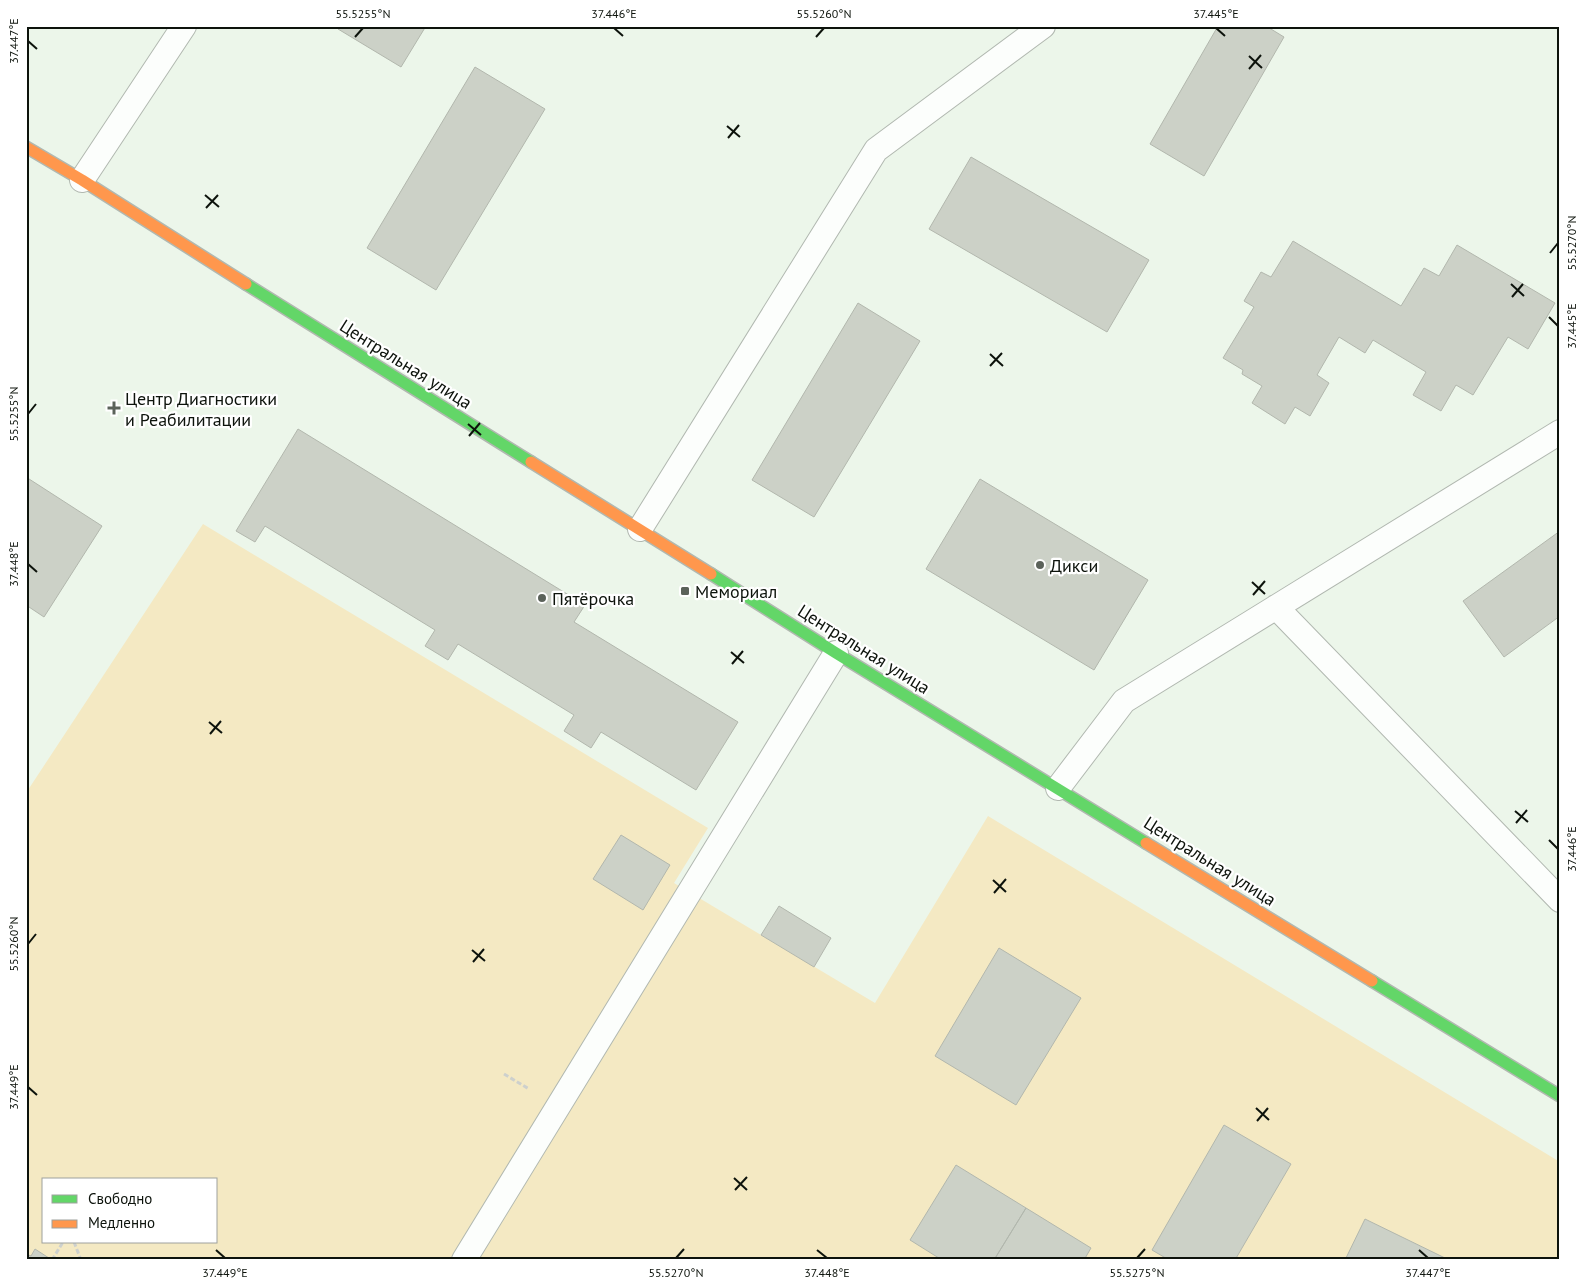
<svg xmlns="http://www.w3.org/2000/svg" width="1586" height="1286" viewBox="0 0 1586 1286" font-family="'PT Sans',sans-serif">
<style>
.green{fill:#f4e9c3;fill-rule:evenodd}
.building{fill:#ccd1c7;stroke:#b2b7ad}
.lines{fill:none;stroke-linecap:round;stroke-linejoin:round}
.lane-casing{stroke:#b1b8b0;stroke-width:26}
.fast-casing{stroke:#b1b8b0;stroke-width:14}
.slow-casing{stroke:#b1b8b0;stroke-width:14}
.path{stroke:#cdd0cd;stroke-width:3;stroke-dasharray:5 2.5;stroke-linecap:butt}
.lane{stroke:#fcfefc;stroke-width:24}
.fast{stroke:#63d668;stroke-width:11}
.slow{stroke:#ff974d;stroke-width:11}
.ticks{fill:none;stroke:#0d130c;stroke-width:2}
.poi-dot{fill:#5b625a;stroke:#fff;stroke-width:2}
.labels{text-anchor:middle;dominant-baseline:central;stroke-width:4.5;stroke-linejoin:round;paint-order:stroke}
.street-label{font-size:18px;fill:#0d130c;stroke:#fff}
.poi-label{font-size:18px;fill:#0d130c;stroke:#fff;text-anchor:start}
.neatline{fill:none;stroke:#0d130c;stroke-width:2}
.ticks-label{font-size:12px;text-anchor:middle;fill:#0d130c}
</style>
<rect width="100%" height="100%" fill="#ecf6ea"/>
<path class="green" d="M203 524 708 828 674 883 875 1003 988 816 1560 1162V1260H26V793ZM44 1180H216V1242H44Z"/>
<path class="building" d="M339 26H426L401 67 338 29Z
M1218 26H1266L1284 37 1204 176 1150 144Z
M475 67 545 109 436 290 367 248Z
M971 157 1149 260 1107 332 929 229Z
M1293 241 1401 306 1424 268 1439 276 1457 245 1555 303 1528 349 1508 337 1473 395 1456 385 1441 411 1413 395 1426 372 1373 340 1365 353 1339 337 1317 375 1329 383 1310 416 1295 407 1285 424 1252 403 1262 386 1242 374 1243 370 1223 358 1254 307 1244 301 1261 272 1271 277Z
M858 303 920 341 814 517 752 480Z
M298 429 585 605 574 622 738 722 696 790 601 732 591 748 564 731 574 715 458 644 448 660 425 646 435 630 265 526 255 542 236 531Z
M26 477 102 526 44 617 26 605Z
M980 479 1148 580 1094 670 926 569Z
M1560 531V616L1504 657 1463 601Z
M621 835 670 865 643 910 593 879Z
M779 906 831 938 814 967 761 935Z
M999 948 1081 998 1016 1105 935 1056Z
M1224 1125 1291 1164 1235 1260H1169L1152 1250Z
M956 1165 1026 1208 994 1260H942L910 1240Z
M1026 1208 1091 1248 1084 1260H994Z
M1365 1219 1445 1258 1444 1260H1345Z
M35 1249 52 1260H26V1254L31 1256Z"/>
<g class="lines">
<g class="lane-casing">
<path id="lane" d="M82 180 184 26
M640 529 876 150 1043 26
M1276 607 1560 900
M1058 788 1124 701 1560 432
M464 1260 836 653"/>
</g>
<g class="fast-casing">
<path id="fast" d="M246 284 531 462
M711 574 836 653 1146 843
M1372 981 1560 1096"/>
</g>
<g class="slow-casing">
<path id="slow" d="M26 147 82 180 246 284
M531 462 711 574
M1146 843 1372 981"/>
</g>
<path class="path" d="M504 1074 529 1089
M74 1242 81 1260
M52 1260 63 1242"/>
<use href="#lane" class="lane"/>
<use href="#fast" class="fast"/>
<use href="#slow" class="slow"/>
</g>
<path class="ticks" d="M614 28 623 36M1216 28 1225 36M355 37 363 28M816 37 824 28M28 41 37 49M1249 56 1262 68M1249 69 1261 55M727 126 740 137M728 138 739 125M205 195 219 207M206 208 218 195M1550 253 1558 243M1511 284 1524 296M1512 297 1523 284M1549 317 1558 326M990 354 1003 366M990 366 1002 353M28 414 36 404M468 424 481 435M469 436 480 423M28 564 37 572M1252 582 1265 594M1253 595 1265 581M731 652 744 663M732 664 743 651M209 722 222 733M210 734 221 721M1515 811 1528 822M1516 823 1527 810M1549 840 1558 849M993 880 1006 892M994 893 1006 879M28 944 36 934M472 950 485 961M473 962 484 949M28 1087 37 1095M1256 1108 1269 1120M1257 1121 1268 1108M734 1178 747 1190M735 1190 747 1177M216 1250 225 1258M817 1250 827 1258M1419 1250 1428 1258M676 1258 684 1249M1137 1258 1145 1249"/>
<g class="poi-dot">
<path d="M111.5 400.5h5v5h5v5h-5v5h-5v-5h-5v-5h5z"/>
<circle cx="1040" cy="565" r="5"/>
<rect x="680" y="586" width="10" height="10" rx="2.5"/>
<circle cx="542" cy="598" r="5"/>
</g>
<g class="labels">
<g class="street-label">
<text transform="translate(406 364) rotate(32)">Центральная улица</text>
<text transform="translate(864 649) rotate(32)">Центральная улица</text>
<text transform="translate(1210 861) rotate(32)">Центральная улица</text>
</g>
<g class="poi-label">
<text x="125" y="398">Центр Диагностики<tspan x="125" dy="21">и Реабилитации</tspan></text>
<text x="1050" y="565">Дикси</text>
<text x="695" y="591">Мемориал</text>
<text x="552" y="598">Пятёрочка</text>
</g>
</g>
<rect width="1586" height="1286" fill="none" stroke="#ffffff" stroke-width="55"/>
<rect x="42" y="1178" width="175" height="65" fill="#ffffff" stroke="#9ea19e"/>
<rect x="52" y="1195" width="25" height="8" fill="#63d668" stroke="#9ea19e"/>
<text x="88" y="1204" font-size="15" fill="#0d130c">Свободно</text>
<rect x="52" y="1220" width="25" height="8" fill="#ff974d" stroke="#9ea19e"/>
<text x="88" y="1228" font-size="15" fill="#0d130c">Медленно</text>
<rect x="28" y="28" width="1530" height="1230" class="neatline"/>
<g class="ticks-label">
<text x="363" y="18">55.5255°N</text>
<text x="614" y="18">37.446°E</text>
<text x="824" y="18">55.5260°N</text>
<text x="1216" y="18">37.445°E</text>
<text transform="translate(14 41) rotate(-90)" y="4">37.447°E</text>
<text transform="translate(1572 243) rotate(-90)" y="4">55.5270°N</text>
<text transform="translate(1572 326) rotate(-90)" y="4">37.445°E</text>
<text transform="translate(14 414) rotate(-90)" y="4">55.5255°N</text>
<text transform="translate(14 564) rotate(-90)" y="4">37.448°E</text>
<text transform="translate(1572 849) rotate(-90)" y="4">37.446°E</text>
<text transform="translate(14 944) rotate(-90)" y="4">55.5260°N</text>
<text transform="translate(14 1087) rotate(-90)" y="4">37.449°E</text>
<text x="225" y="1277">37.449°E</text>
<text x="676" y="1277">55.5270°N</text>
<text x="827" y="1277">37.448°E</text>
<text x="1137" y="1277">55.5275°N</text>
<text x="1428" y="1277">37.447°E</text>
</g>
</svg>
